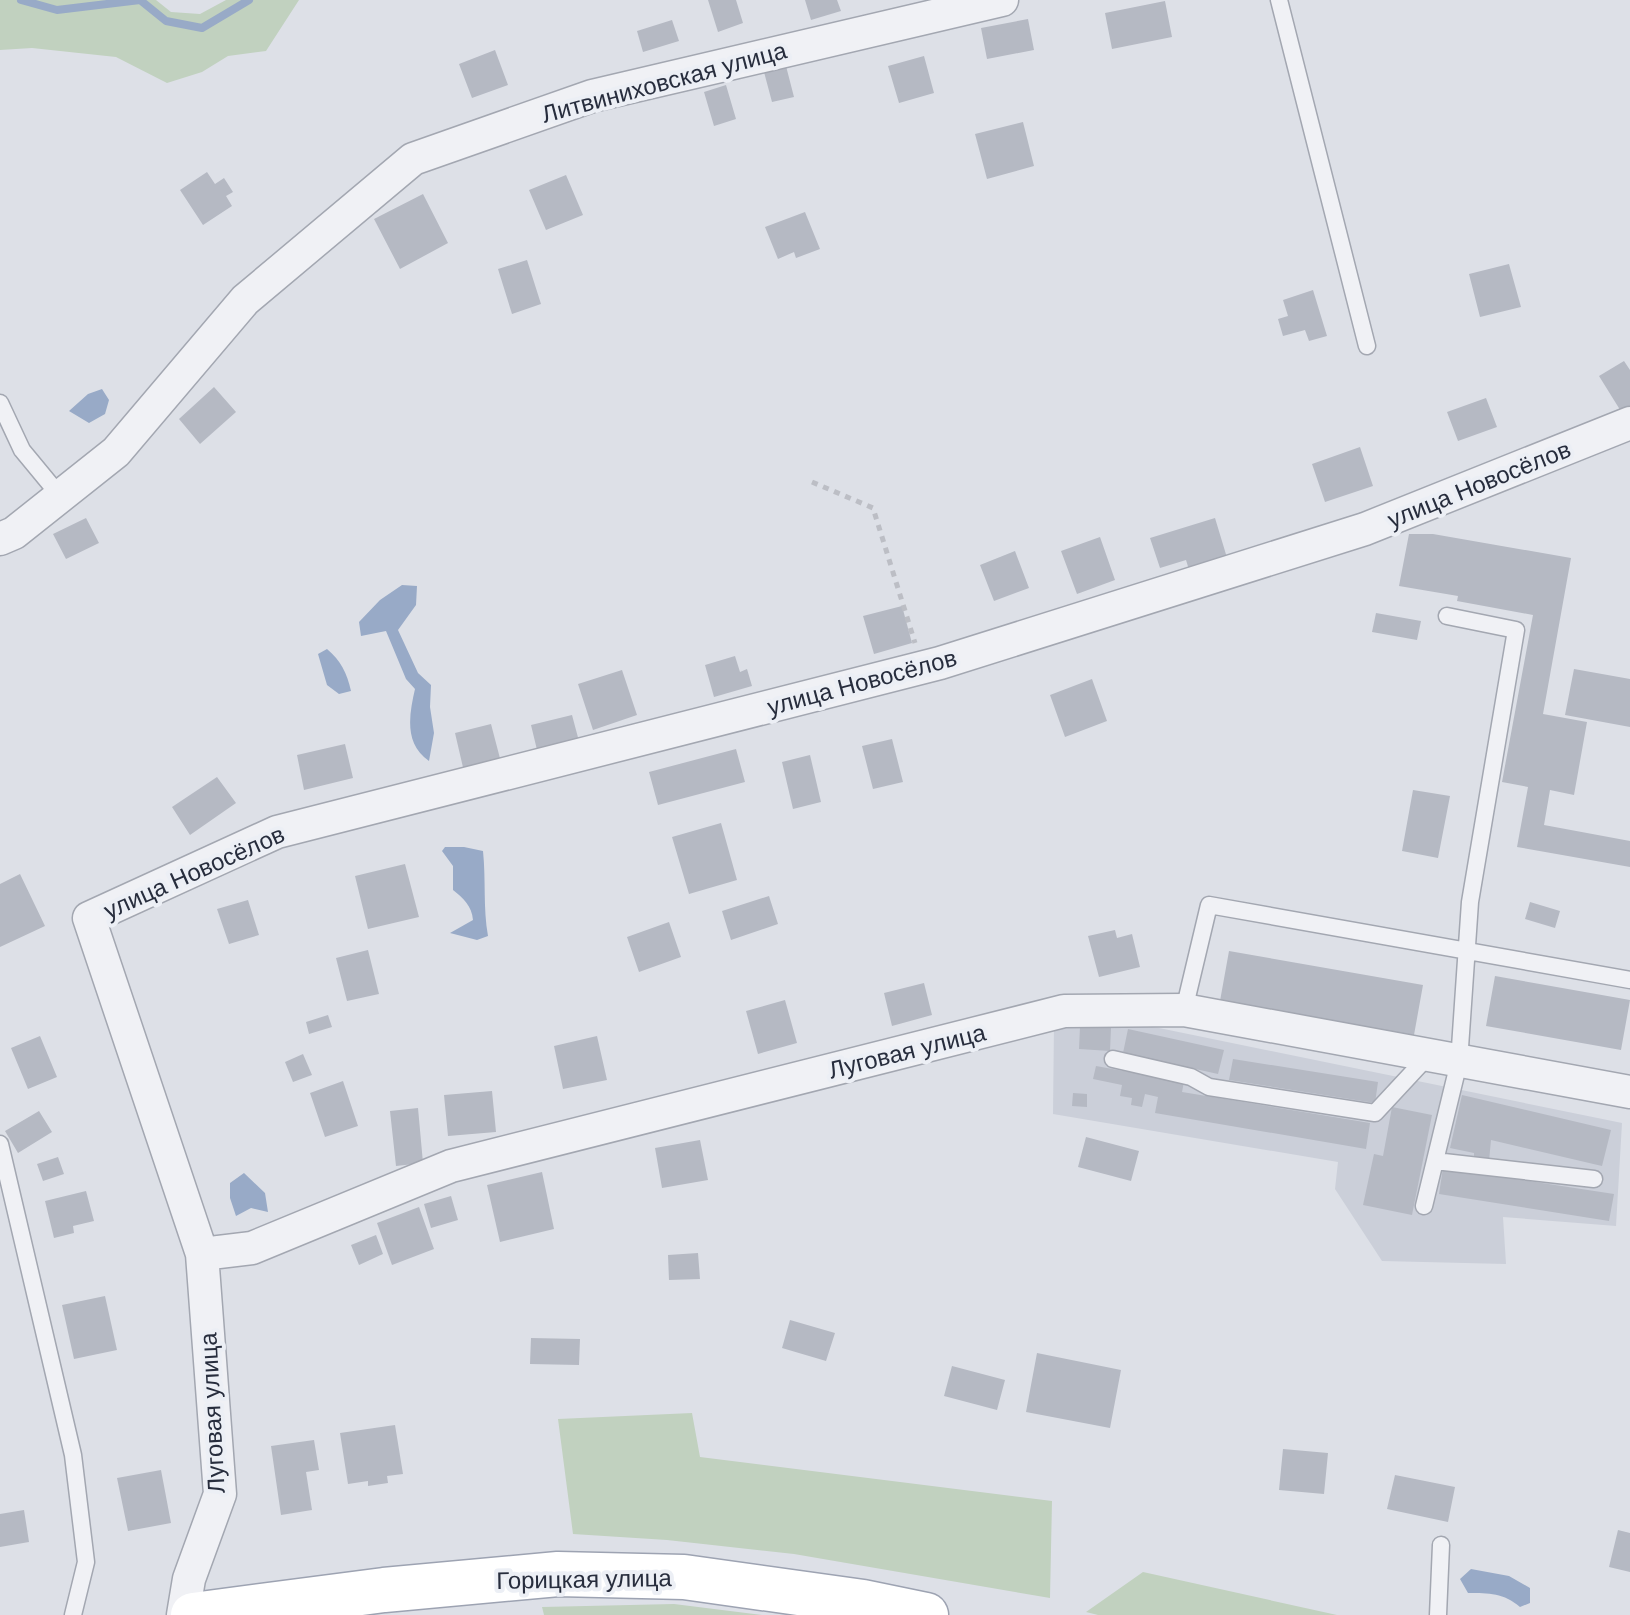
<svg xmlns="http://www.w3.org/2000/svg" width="1630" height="1615" viewBox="0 0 1630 1615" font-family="Arial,sans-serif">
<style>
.built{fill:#cbcfd9}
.green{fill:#c1d1bf}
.water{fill:#98aac7}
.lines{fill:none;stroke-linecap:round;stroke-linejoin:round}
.stream{stroke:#98aac7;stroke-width:8}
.building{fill:#b5b9c3}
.service-casing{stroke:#a3a7b1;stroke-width:19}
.minor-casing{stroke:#a3a7b1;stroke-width:35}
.primary-casing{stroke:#9da3b2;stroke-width:47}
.path{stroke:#bcbec5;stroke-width:5;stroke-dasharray:6 6;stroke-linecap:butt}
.service{stroke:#f0f1f5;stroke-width:16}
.minor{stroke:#f0f1f5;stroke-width:32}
.primary{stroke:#fff;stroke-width:44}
.labels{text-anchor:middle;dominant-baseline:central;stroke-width:8;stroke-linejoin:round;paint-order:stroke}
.street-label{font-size:24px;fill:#272d3d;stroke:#eceff5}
</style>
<rect width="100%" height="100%" fill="#dde0e7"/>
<path class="built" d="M1125 1021 1622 1123 1616 1226 1503 1217 1506 1264 1382 1261 1335 1189 1338 1162 1053 1114 1054 1023Z"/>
<path class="green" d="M0 0H156L171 12 200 14 226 0H299L266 51 228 56 202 72 167 83 116 57 32 48 0 50Z
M692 1413 700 1457 1052 1501 1050 1598 794 1554 667 1540 573 1534 558 1419Z
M1143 1572 1337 1615H1098L1086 1612Z
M674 1604 762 1615H544L542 1607Z"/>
<path class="water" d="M102 389 109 400 105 414 89 423 69 411 88 394Z
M402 585 417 586 416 605 398 630 418 673 431 685 430 707 434 733 429 761C404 744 409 715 415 689L406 679 386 631 361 636 359 622 380 600Z
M327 649C341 661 347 673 351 691L339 694 327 685 318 654Z
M445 847H464L483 851C486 880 483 908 488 936L477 940 450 933 473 920C472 906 463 898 453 890V866L442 851Z
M244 1173 265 1193 268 1212 251 1208 236 1216 230 1198V1183Z
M1471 1569 1509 1576 1530 1588V1603L1520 1607C1504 1593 1489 1593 1468 1593L1460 1579Z"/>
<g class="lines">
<path class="stream" d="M21 0 57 10 140 0 166 21 202 28 249 0"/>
</g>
<path class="building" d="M708 0H736L743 23 718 32Z
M805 0H837L841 11 811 20Z
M1165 1 1172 37 1112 49 1105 13Z
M1028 19 1034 50 987 59 981 28Z
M672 20 679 41 643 52 637 31Z
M495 50 508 85 472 98 459 64Z
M924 56 934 93 899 103 888 66Z
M786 66 794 97 772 102 764 72Z
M726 85 736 119 714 126 704 92Z
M1023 122 1034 166 987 179 975 134Z
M207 172 215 184 224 178 233 192 226 196 232 206 203 225 180 190Z
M566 175 583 215 546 230 529 190Z
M423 194 448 243 400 269 374 219Z
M805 212 820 249 796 258 794 252 778 259 765 227Z
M527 260 541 304 512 314 498 269Z
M1509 264 1521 307 1480 317 1469 274Z
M1313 290 1327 336 1309 341 1305 330 1283 336 1278 319 1288 316 1283 300Z
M1624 361 1630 370V408L1622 413 1599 376Z
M214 387 236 412 200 444 179 419Z
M1486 398 1497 427 1458 441 1447 412Z
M1360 447 1373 486 1325 502 1312 464Z
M86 518 99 543 66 559 53 534Z
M1215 518 1228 561 1190 573 1186 560 1160 568 1150 538Z
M1409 534H1433L1571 558 1543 714 1587 722 1574 795 1550 790 1544 825 1630 841V867L1517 847 1528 787 1502 782 1533 615 1457 601 1458 596 1399 586Z
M1100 537 1115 580 1077 594 1061 551Z
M1015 551 1029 588 994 601 980 565Z
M902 606 912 643 874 654 863 616Z
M1376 613 1421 621 1417 640 1372 632Z
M735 656 740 672 747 669 752 686 714 697 705 665Z
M1574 669 1630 679V727L1565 715Z
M622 670 637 715 593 730 578 684Z
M1092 679 1107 721 1065 737 1050 695Z
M572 715 580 745 538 754 531 725Z
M491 724 502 766 465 776 455 733Z
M892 739 903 782 873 789 862 746Z
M345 744 353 778 304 790 297 755Z
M736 749 745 782 658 805 649 772Z
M810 755 821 802 793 809 782 762Z
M217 777 236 803 190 835 172 807Z
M1413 790 1450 796 1438 858 1402 851Z
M721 823 737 880 689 894 672 837Z
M405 864 419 917 368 929 355 876Z
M20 874 45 926 0 947V884Z
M769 896 778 924 731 940 722 911Z
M248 900 259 935 229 944 217 909Z
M1530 902 1560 911 1555 928 1525 919Z
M669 922 681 957 639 972 627 937Z
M1115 930 1117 938 1132 934 1140 967 1099 977 1088 936Z
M368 950 379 994 347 1001 336 958Z
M1229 951 1423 985 1414 1035 1220 1001Z
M1495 976 1630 1000 1621 1050 1486 1026Z
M924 983 932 1015 892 1026 884 993Z
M785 1000 797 1043 758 1054 746 1011Z
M328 1015 332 1027 309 1034 306 1022Z
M1080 1027 1111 1028 1110 1051 1079 1049Z
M1128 1029 1224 1050 1218 1074 1123 1053Z
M40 1036 57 1077 28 1089 11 1048Z
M597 1036 607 1080 563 1089 554 1046Z
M303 1054 312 1075 293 1082 285 1062Z
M1233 1059 1378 1082 1375 1103 1229 1080Z
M1096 1066 1184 1082 1182 1092 1370 1123 1366 1149 1155 1113 1158 1097 1145 1094 1142 1107 1131 1105 1132 1098 1120 1096 1122 1085 1093 1079Z
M343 1081 358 1126 325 1137 310 1093Z
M492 1091 496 1132 448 1136 444 1095Z
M1073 1093 1087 1094V1107L1072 1106Z
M1462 1095 1611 1130 1602 1166 1491 1140 1489 1161 1474 1160V1153L1450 1148Z
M1392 1107 1432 1115 1412 1215 1363 1205 1374 1154 1383 1156Z
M418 1108 423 1163 396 1166 390 1111Z
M39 1111 52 1132 18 1153 5 1131Z
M1086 1137 1139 1151 1131 1181 1078 1167Z
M700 1140 708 1180 662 1188 655 1148Z
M58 1157 64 1174 43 1181 37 1164Z
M1443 1168 1614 1194 1609 1221 1439 1194Z
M542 1172 554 1229 500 1242 487 1185Z
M86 1191 94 1221 73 1226 74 1233 54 1238 45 1201Z
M451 1196 458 1220 431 1228 424 1204Z
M419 1207 434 1249 392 1265 377 1223Z
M376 1235 383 1254 359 1265 351 1245Z
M698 1253 700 1279 669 1280 668 1255Z
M105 1296 117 1350 74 1359 62 1305Z
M790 1320 835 1333 826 1361 782 1348Z
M531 1338 580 1339 579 1365 530 1364Z
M1037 1353 1121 1370 1110 1428 1026 1412Z
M952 1366 1005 1380 997 1410 944 1396Z
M395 1425 403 1474 387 1476 388 1483 368 1486V1481L348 1484 340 1433Z
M314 1440 319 1470 306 1472 312 1510 281 1515 271 1446Z
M1283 1449 1328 1453 1324 1494 1279 1490Z
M161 1470 171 1523 128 1531 117 1478Z
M1395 1475 1455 1487 1448 1522 1387 1509Z
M24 1510 29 1542 0 1547V1514Z
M1618 1530 1630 1533V1572L1609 1567Z"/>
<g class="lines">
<g class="service-casing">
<path id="service" d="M1279 0 1367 346
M0 403 22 450 60 496
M1184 1010 1209 905 1630 980
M1113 1059 1191 1077 1209 1087 1375 1113 1428 1056
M0 1144 73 1455 86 1562 73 1615
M1435 1161 1594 1179
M1424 1206 1459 1062 1470 902 1516 630 1447 616
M1438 1615 1441 1545"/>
</g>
<g class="minor-casing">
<path id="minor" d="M0 539 14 533 116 452 245 300 413 159 592 96 1002 0
M202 1254 252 1248 451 1166 1064 1011 1184 1010 1630 1092
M183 1615 189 1579 220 1494 202 1254 89 918 277 832 940 663 1365 529 1630 423"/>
</g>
<g class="primary-casing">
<path id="primary" d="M193 1615 384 1590 558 1574 684 1577 863 1602 926 1615"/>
</g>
<path class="path" d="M812 482 873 508 915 643"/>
<use href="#service" class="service"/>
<use href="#minor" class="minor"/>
<use href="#primary" class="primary"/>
</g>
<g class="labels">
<g class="street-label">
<text transform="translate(664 82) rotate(-15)">Литвиниховская улица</text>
<text transform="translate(1479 484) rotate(-22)">улица Новосёлов</text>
<text transform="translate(862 682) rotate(-15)">улица Новосёлов</text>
<text transform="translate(194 872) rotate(-24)">улица Новосёлов</text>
<text transform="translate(907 1051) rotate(-14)">Луговая улица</text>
<text transform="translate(212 1413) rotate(-93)">Луговая улица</text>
<text transform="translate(584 1579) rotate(-1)">Горицкая улица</text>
</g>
</g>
</svg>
